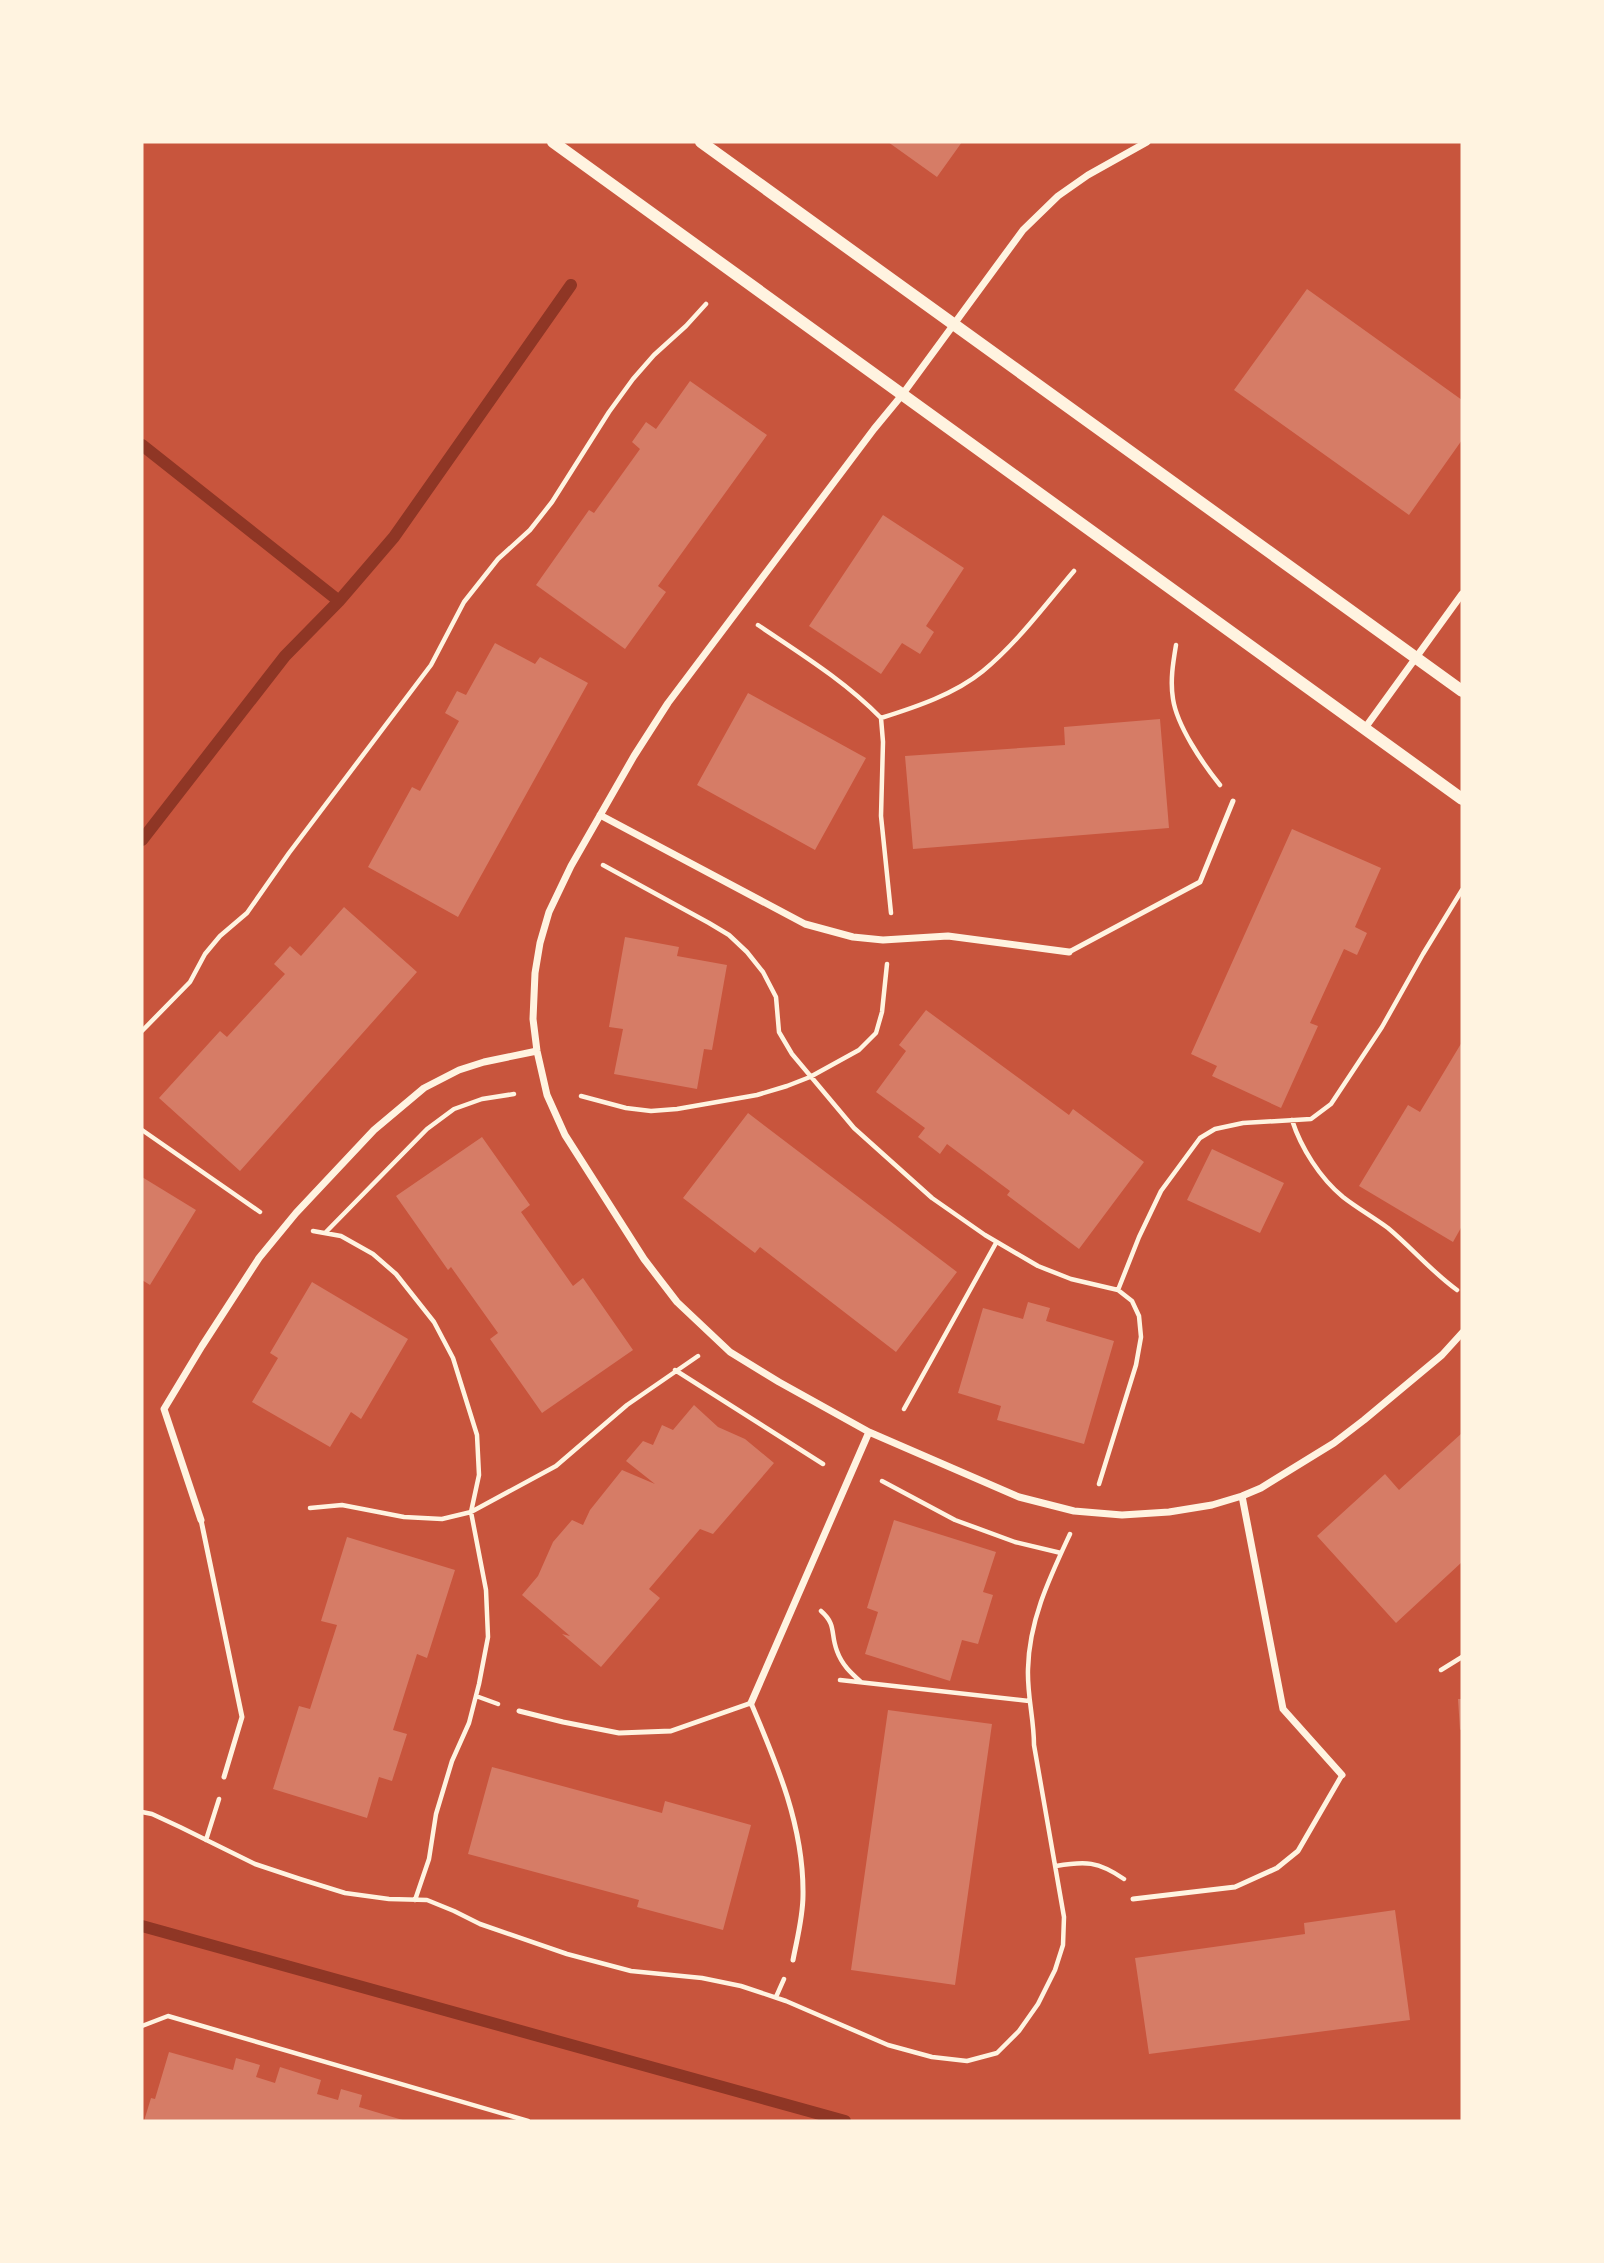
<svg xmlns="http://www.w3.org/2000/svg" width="1604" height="2263" viewBox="0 0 1604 2263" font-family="'Fira Sans Condensed',sans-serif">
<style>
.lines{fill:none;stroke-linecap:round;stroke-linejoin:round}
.stream{stroke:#8f3625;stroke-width:12}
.building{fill:#d67c66}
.path{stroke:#fff3e0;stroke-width:4.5}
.service{stroke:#fff3e0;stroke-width:5}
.minor{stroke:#fff3e0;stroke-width:7}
.tertiary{stroke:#fff3e0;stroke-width:12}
</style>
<rect width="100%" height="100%" fill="#c8553d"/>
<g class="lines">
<path class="stream" d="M142 445 339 601
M142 840 285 656 339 601 394 537 571 285
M142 1926 845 2121"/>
</g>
<path class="building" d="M888 142H962L937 177Z
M1307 289 1462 400V440L1409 515 1234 390Z
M690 381 767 435 658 586 666 592 625 649 536 585 589 510 594 513 640 449 632 442 646 422 656 429Z
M883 515 964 568 926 626 934 632 920 654 902 643 881 674 809 626Z
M495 643 535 664 540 657 588 683 458 917 368 867 412 787 420 791 459 721 445 713 457 691 466 695Z
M748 693 866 758 815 850 697 785Z
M1160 719 1169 828 913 849 905 756 1065 745 1064 727Z
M1292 829 1381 868 1355 927 1367 933 1357 955 1344 949 1310 1023 1318 1026 1281 1108 1212 1076 1217 1066 1191 1054Z
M344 907 417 972 240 1171 159 1098 220 1031 227 1037 285 974 274 964 290 946 301 956Z
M625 937 679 947 677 956 727 965 712 1050 704 1049 697 1089 614 1074 623 1029 609 1027Z
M926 1010 1069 1115 1073 1109 1144 1162 1079 1249 1007 1195 1010 1191 947 1144 940 1154 918 1137 925 1128 876 1092 906 1051 899 1045Z
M1462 1042V1226L1453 1242 1359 1186 1408 1105 1420 1112Z
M748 1113 957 1272 896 1352 760 1247 755 1253 683 1198Z
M482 1137 530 1205 521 1212 573 1286 583 1278 633 1350 542 1413 490 1339 498 1333 451 1267 448 1270 396 1196Z
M1212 1149 1284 1183 1260 1233 1187 1200Z
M142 1177 196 1210 150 1285 142 1280Z
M312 1282 408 1339 361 1419 351 1412 330 1447 252 1402 278 1358 270 1353Z
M1028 1302 1050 1308 1046 1321 1114 1341 1084 1444 997 1420 1001 1406 958 1393 983 1308 1023 1319Z
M694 1405 718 1427 745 1439 774 1463 713 1534 700 1529 649 1589 660 1598 601 1667 562 1634 570 1636 522 1595 538 1576 553 1542 572 1520 583 1525 590 1510 622 1470 655 1484 626 1461 643 1441 653 1445 662 1425 673 1430Z
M1462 1433V1562L1396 1623 1317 1536 1385 1474 1399 1490Z
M894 1520 996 1552 983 1592 993 1595 978 1644 962 1640 950 1681 865 1654 878 1612 867 1608Z
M347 1537 455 1570 427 1658 417 1654 393 1730 407 1734 392 1781 379 1777 367 1818 273 1789 299 1706 310 1709 337 1625 321 1621Z
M1458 1699H1462V1729L1460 1730Z
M888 1710 992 1724 955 1985 851 1970Z
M492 1767 662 1813 665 1801 751 1825 723 1930 637 1907 639 1900 468 1854Z
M1395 1910 1410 2020 1149 2054 1135 1958 1305 1934 1304 1923Z
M169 2052 233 2070 236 2058 260 2065 256 2077 275 2083 280 2067 321 2080 317 2094 338 2100 341 2089 362 2095 359 2107 406 2121H144L151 2098 155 2099Z"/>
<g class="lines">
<path class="path" d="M758 625C801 654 845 681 881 718L883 742 881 816 891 913
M1176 645C1173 663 1170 681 1173 699 1177 726 1203 764 1220 785
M881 718C916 707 955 694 983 671 1018 642 1045 605 1074 571
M603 865 709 923 729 935 747 952 763 972 776 997 779 1032 792 1054 854 1128 932 1198 985 1235 1038 1266 1071 1279 1118 1290 1132 1301 1139 1316 1141 1337 1136 1365 1099 1484
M142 1031 190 982 205 954 220 936 247 913 289 853 431 665 464 602 498 559 530 530 552 502 609 412 633 379 654 355 686 326 706 304
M581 1096 626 1108 651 1111 677 1109 757 1095 787 1086 810 1077 859 1050 876 1033 882 1012 887 964
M1292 1120C1301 1148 1320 1178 1343 1197 1357 1208 1373 1217 1388 1228 1412 1248 1432 1272 1457 1290
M142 1130 260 1212
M313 1231 341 1236 373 1254 396 1274 434 1322 453 1358 477 1435 479 1475 471 1512 486 1590 488 1637 479 1684 469 1723 452 1761 436 1814 429 1859 415 1900
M326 1232 427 1129 454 1109 482 1099 514 1094
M1118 1290 1139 1237 1161 1191 1200 1138 1215 1129 1243 1123 1311 1119 1331 1104 1382 1027 1423 954 1462 890
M675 1370 823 1464
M904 1409 996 1243
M882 1481 955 1520 1015 1542 1061 1553
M310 1508 342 1505 404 1517 442 1519 471 1512 556 1466 627 1405 698 1356
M821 1611C837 1625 830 1633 837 1651 842 1665 851 1673 861 1682
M1441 1670 1462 1657
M840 1680 1029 1701
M476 1696 498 1704
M142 1812 152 1814 180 1827 255 1864 300 1879 345 1893 389 1899 427 1900 454 1911 480 1924 567 1954 631 1971 702 1978 741 1986 786 2001 888 2045 932 2057 967 2061 997 2053 1019 2031 1038 2004 1055 1970 1063 1945 1064 1917 1034 1745C1034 1719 1027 1695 1028 1669 1029 1620 1050 1577 1070 1534
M206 1840 219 1799
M1056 1866C1085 1861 1098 1861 1124 1879
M776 1997 784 1979
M142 2026 168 2016 528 2121"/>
<path class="service" d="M1069 952 1200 882 1233 801
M201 1520 242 1717 224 1777
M519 1711 563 1722 619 1733 671 1731 751 1703C777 1764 804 1827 803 1895 803 1917 797 1939 793 1960
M1133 1899 1235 1887 1277 1868 1298 1851 1342 1775"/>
<path class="minor" d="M1147 142 1088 175 1058 196 1023 230 902 395 874 429 668 703 634 756 571 866 549 912 540 943 535 973 533 1019 537 1051 547 1095 565 1135 644 1259 677 1302 730 1352 779 1382 869 1432 1019 1497 1074 1511 1122 1515 1169 1512 1212 1505 1242 1496 1261 1488 1334 1443 1364 1420 1442 1355 1462 1333
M1365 728 1462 594
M600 815 805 924 853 937 883 940 948 936 1069 952
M1242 1496 1283 1709 1342 1775
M201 1520 164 1409 202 1346 259 1258 296 1213 374 1130 424 1088 459 1070 484 1062 537 1051
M751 1703 869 1432"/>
<path class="tertiary" d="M553 142 1462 799
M701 142 1462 691"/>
</g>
<rect width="1604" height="2263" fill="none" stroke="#fff3e0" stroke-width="287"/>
</svg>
